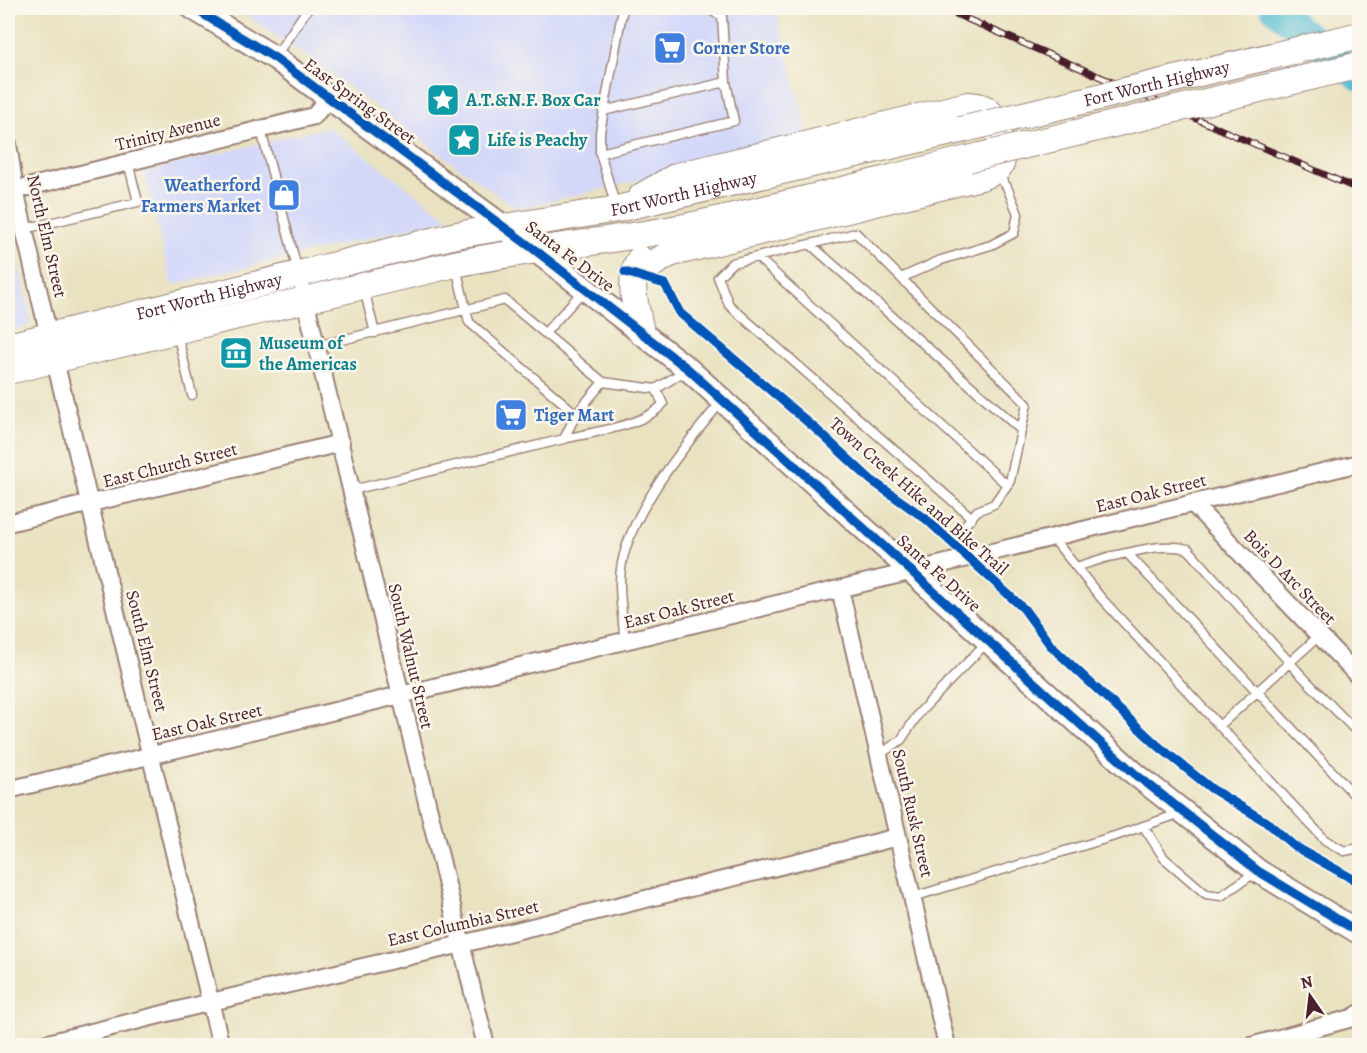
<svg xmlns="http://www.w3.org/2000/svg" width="1367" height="1053" viewBox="0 0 1367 1053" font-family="Alegreya,serif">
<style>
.built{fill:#d3d8f9}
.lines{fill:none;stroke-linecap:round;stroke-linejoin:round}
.river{stroke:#53bbd1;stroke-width:28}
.lane-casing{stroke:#9a8076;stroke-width:11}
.street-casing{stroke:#9a8076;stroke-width:20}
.secondary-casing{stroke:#9a8076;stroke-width:26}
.primary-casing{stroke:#9a8076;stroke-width:28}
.lane{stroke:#fff;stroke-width:8}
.street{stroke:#fff;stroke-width:16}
.secondary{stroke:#fff;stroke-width:22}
.primary{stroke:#fff;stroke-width:26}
.rail-casing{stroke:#4a1f2b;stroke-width:7}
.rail{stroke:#fbf7ec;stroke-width:4.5;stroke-dasharray:14;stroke-linecap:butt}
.primary-bridge-casing{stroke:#9a8076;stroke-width:28;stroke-linecap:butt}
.primary-bridge{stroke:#fff;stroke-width:26}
.cycleway-casing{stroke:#fbf7ec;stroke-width:13}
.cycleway{stroke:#0057b8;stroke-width:9}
.labels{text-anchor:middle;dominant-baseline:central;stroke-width:5;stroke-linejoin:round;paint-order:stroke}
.shop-label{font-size:18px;font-weight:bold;fill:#366cbe;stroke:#fbf7ec;text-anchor:start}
.street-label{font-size:18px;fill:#4a1f2b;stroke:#fbf7ec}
.culture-label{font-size:18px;font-weight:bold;fill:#0d838f;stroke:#fbf7ec;text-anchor:start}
</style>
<rect width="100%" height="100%" fill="#fbf7ec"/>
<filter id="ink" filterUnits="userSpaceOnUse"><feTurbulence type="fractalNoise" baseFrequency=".0167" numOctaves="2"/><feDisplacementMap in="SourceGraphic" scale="12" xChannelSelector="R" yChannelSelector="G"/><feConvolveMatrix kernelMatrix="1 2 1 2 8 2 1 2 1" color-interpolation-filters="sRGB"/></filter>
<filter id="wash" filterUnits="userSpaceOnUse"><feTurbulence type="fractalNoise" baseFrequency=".008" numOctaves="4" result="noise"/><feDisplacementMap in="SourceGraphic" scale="24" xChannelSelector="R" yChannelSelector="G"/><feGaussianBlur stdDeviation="1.35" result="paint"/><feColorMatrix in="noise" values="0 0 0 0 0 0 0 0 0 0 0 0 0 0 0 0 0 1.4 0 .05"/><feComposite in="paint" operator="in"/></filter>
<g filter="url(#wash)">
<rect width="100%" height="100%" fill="#e9e2c1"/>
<path class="built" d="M236 8H775L810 140 526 207H516L493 192 323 68Z
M328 127 449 219 172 285 144 172Z
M8 216 31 319 27 327 8 331Z"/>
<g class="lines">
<path class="river" d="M1274 8 1360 78"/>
</g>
</g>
<g filter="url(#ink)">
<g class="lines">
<g class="lane-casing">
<path id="lane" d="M275 57 308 8
M603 111 726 82
M261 130 298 272
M600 153 734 121 726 82 722 16 706 8
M616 207 600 153V132L623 8
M24 229 138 202 128 162
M810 244 1021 430
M757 257 1007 485
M456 267 469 322 576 414 603 382 656 389 686 370
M901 278 941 260 991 245 1014 233 1018 214 1007 187 996 173
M364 289 375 333
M177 333 192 395
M545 333 583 291
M317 346 505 300 603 382
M564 439C592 432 644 426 663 404L656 389
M352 490 564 439 576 414
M1052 537 1101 598 1325 840 1344 851 1360 848
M1127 553C1149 548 1166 544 1188 549L1299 673 1360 735
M966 557 965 525 977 511 994 504 1010 481 1027 404 856 233 732 263 718 277 729 305 972 518
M1076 567 1108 557 1127 553 1360 801
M625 642C623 622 620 602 620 582 620 522 685 445 722 401
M1219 726 1319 636
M879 755 901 740 919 713 988 641
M1144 827 1164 858 1206 894 1221 896 1256 872
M913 897 1118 835 1181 813"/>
</g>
<g class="street-casing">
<path id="street" d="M8 144 15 190 49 336 221 1046
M8 192 314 116 329 98
M303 291 486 1046
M1192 503 1360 678
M8 523 341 443
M840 589 947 1046
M8 790 1360 463
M36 1046 211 1002 462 944 898 837
M1251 1046 1352 1018 1360 1013"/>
</g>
<g class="secondary-casing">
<path id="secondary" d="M193 8 275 58 329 98 535 250 688 369 1134 773 1258 871 1360 933"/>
</g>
<g class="primary-casing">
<g id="primary">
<path d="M640 259C626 278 637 311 641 332"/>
<path d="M635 275 669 254 981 177C988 174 997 172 1001 164 1005 156 996 120 990 113 984 106 977 106 968 105L677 176 642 196"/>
<path id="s1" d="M8 346 456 235 617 209 960 130"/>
<path d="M8 371 455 264C531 248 608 242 684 227 779 207 873 182 968 159"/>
</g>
</g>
<use href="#lane" class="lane"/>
<use href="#street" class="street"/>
<use href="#secondary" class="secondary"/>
<use href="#primary" class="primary"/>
<g class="rail-casing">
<path id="rail" d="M942 8 1360 190"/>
</g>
<use href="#rail" class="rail"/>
<g class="primary-bridge-casing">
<g id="primary-bridge">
<path id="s2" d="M960 130 1360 35"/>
<path d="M968 159 1360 65"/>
</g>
</g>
<use href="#primary-bridge" class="primary-bridge"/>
<g class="cycleway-casing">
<path id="cycleway" d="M193 8 275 58 329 98 535 250 688 369 1134 773 1258 871 1360 933
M625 272 665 284 680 313 817 430 871 480 926 519 1024 609 1051 646 1157 745 1212 789 1268 823 1294 846 1360 883"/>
</g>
<use href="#cycleway" class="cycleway"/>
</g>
</g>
<defs>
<g id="supermarket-square" transform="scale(1.725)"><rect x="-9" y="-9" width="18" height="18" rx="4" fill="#3f7fe0" stroke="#fbf7ec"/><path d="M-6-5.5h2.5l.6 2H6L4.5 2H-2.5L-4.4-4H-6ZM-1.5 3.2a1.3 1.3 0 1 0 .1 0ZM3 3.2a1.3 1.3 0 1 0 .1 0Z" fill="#fff"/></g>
<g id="sight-square" transform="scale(1.725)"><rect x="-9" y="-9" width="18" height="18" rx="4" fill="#0f9aa8" stroke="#fbf7ec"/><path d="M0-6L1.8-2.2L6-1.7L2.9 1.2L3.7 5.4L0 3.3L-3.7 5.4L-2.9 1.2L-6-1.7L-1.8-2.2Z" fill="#fff"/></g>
<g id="shop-square" transform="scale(1.725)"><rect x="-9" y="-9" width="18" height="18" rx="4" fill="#3f7fe0" stroke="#fbf7ec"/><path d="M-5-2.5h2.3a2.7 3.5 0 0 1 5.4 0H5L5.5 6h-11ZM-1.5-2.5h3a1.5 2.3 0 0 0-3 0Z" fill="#fff"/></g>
<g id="museum-square" transform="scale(1.725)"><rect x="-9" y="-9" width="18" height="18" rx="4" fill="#0f9aa8" stroke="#fbf7ec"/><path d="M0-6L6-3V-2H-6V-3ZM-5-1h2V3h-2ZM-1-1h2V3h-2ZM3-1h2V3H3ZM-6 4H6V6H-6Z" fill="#fff"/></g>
</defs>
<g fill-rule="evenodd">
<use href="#supermarket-square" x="670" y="48"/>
<use href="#sight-square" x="443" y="100"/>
<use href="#sight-square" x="464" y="140"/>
<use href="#shop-square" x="284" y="195"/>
<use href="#museum-square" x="236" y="353"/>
<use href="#supermarket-square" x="511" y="415"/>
</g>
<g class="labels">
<g class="shop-label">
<text x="693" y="48">Corner Store</text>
<text x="261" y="185" text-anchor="end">Weatherford<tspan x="261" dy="21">Farmers Market</tspan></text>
<text x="534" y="415">Tiger Mart</text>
</g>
<g class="street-label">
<text stroke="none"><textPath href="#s2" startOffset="202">Fort Worth Highway</textPath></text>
<text transform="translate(360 101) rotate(36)">East Spring Street</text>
<text transform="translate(168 132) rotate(-14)">Trinity Avenue</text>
<text stroke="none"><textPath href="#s1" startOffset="693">Fort Worth Highway</textPath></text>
<text transform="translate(47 236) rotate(77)">North Elm Street</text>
<text transform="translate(570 256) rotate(37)">Santa Fe Drive</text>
<text stroke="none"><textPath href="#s1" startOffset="207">Fort Worth Highway</textPath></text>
<text transform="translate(170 465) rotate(-14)">East Church Street</text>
<text transform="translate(1151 493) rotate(-14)">East Oak Street</text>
<text transform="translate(919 496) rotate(41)">Town Creek Hike and Bike Trail</text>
<text transform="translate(939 573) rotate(42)">Santa Fe Drive</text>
<text transform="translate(1290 577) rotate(46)">Bois D Arc Street</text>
<text transform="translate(679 609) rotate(-14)">East Oak Street</text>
<text transform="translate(147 651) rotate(76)">South Elm Street</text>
<text transform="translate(411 656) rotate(77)">South Walnut Street</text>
<text transform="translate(207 722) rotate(-13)">East Oak Street</text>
<text transform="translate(913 813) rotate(77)">South Rusk Street</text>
<text transform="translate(463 923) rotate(-13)">East Columbia Street</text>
</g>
<g class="culture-label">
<text x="466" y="100">A.T.&amp;N.F. Box Car</text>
<text x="487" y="140">Life is Peachy</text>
<text x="259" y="343">Museum of<tspan x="259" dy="21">the Americas</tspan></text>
</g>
</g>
<rect width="1367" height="1053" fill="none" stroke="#fbf7ec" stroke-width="30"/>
<g transform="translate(1310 996) rotate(346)" stroke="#fbf7ec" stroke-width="4.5" paint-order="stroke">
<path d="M0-4.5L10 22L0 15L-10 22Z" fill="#4a1f2b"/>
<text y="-9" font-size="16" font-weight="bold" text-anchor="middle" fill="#4a1f2b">N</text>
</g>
</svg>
